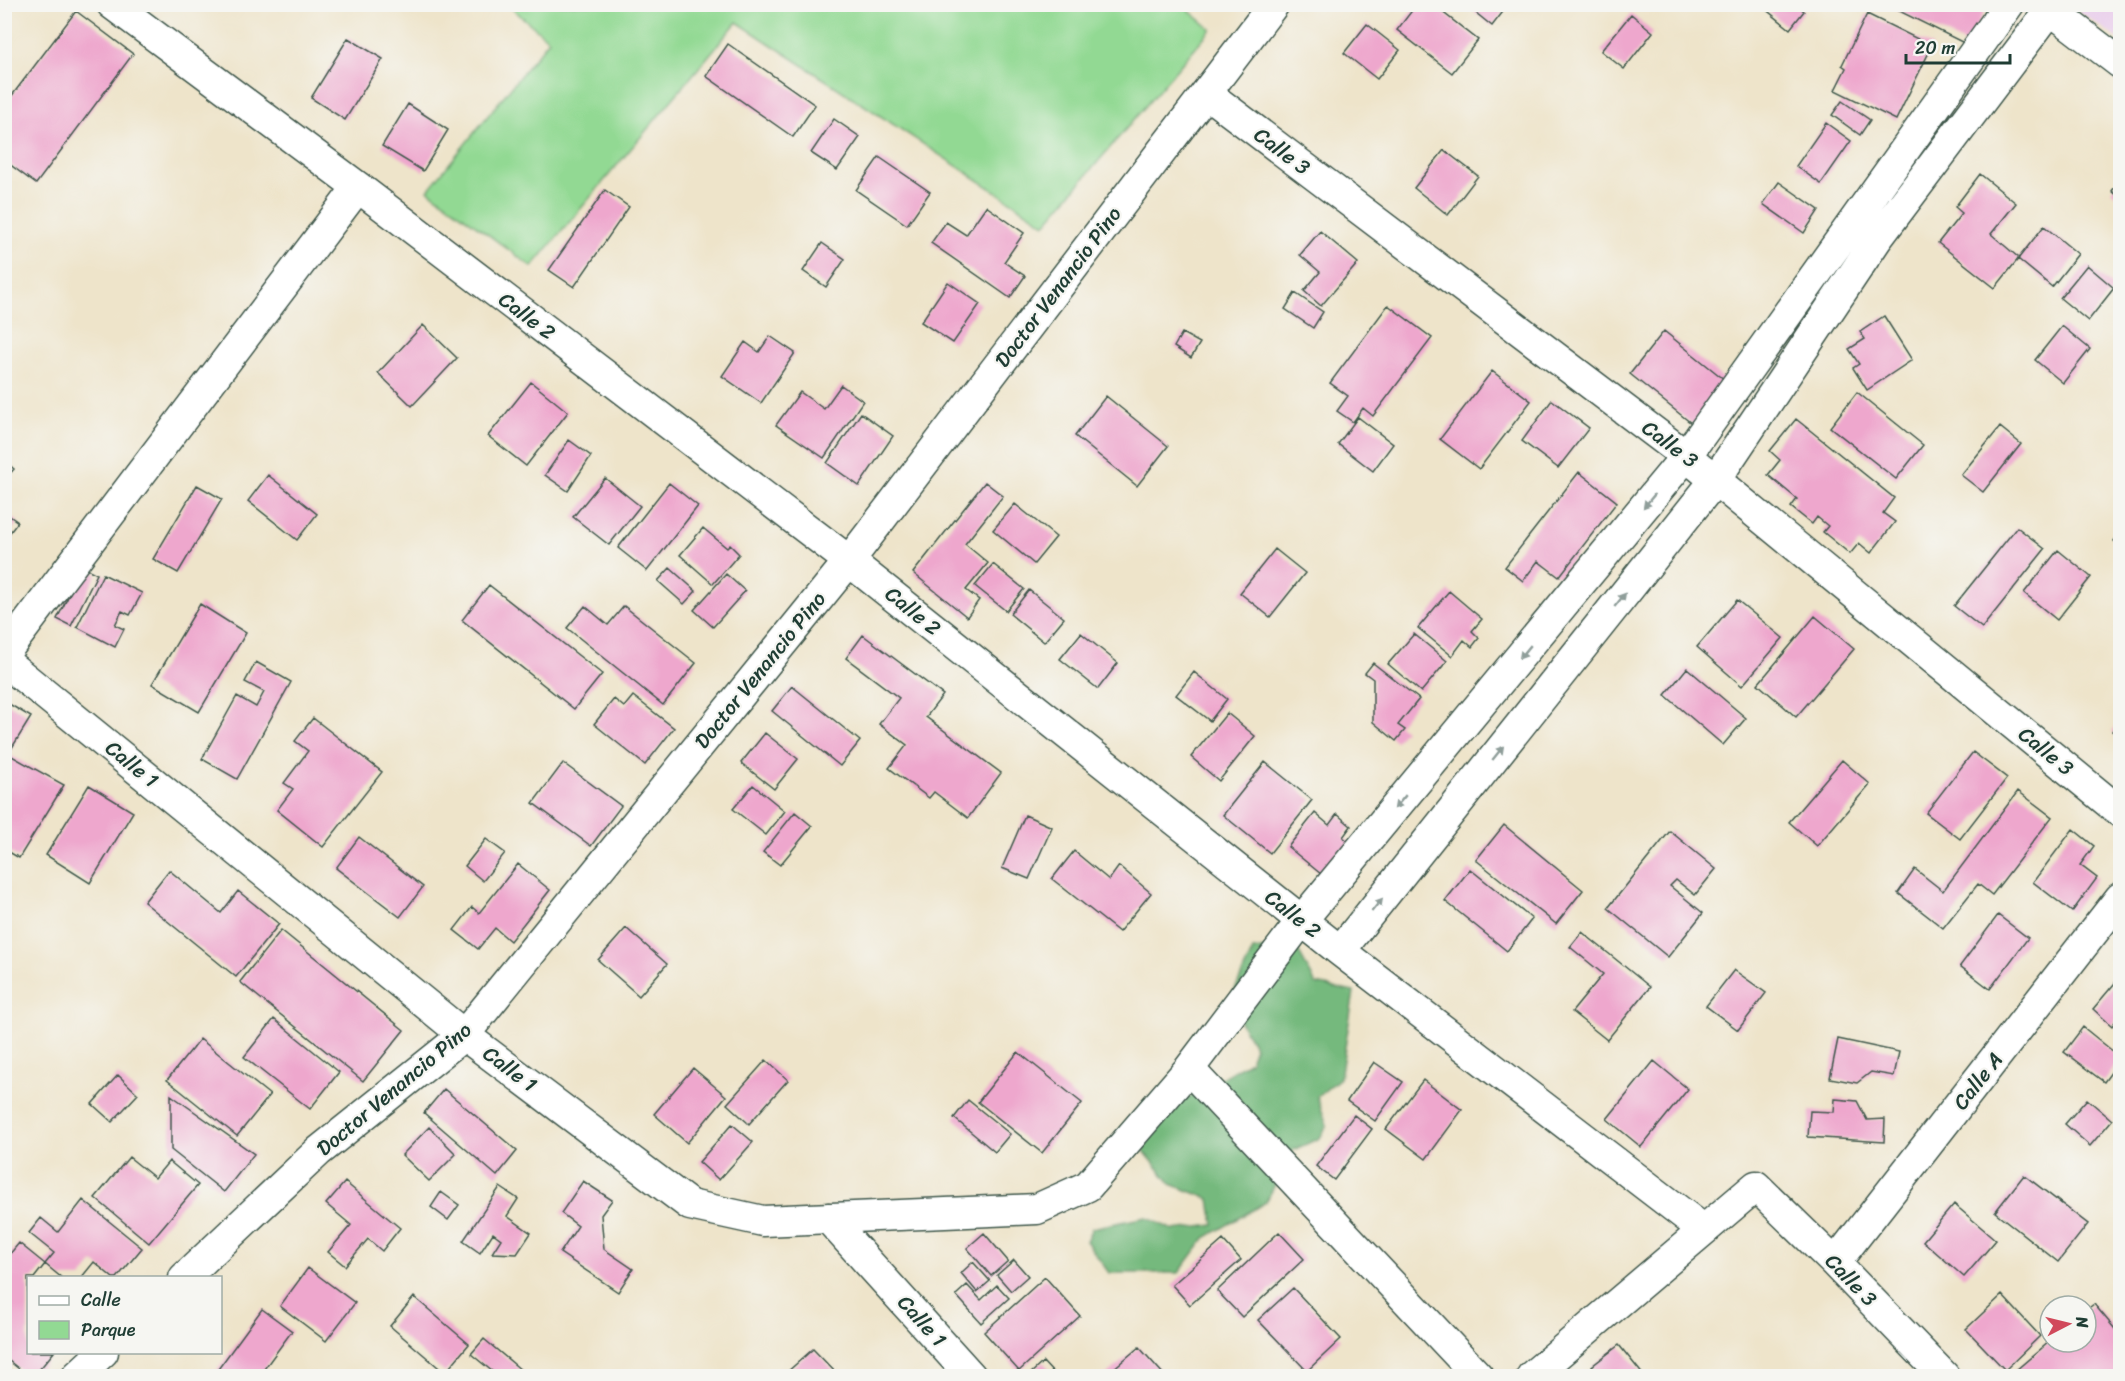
<svg xmlns="http://www.w3.org/2000/svg" width="2125" height="1381" viewBox="0 0 2125 1381" font-family="Sriracha,sans-serif">
<style>
.built{fill:#ead1ec}
.green{fill:#92d993;stroke:#588b64;stroke-width:1.5}
.forest{fill:#75b97d;stroke:#4a7b58;stroke-width:1.5}
.building{fill:#eea7cd}
.lines{fill:none;stroke-linecap:round;stroke-linejoin:round}
.street-casing{stroke:#3e564a;stroke-width:33}
.street{stroke:#fff;stroke-width:30}
.oneway{fill:#8f9e9a}
.labels{text-anchor:middle;dominant-baseline:central;stroke-width:4.5;stroke-linejoin:round;paint-order:stroke}
.street-label{font-size:21px;fill:#1f3d34;stroke:#f6f6f2}
</style>
<rect width="100%" height="100%" fill="#f6f6f2"/>
<filter id="ink" filterUnits="userSpaceOnUse"><feTurbulence type="fractalNoise" baseFrequency=".0167" numOctaves="2"/><feDisplacementMap in="SourceGraphic" scale="12" xChannelSelector="R" yChannelSelector="G"/><feConvolveMatrix kernelMatrix="1 2 1 2 8 2 1 2 1" color-interpolation-filters="sRGB"/></filter>
<filter id="wash" filterUnits="userSpaceOnUse"><feTurbulence type="fractalNoise" baseFrequency=".008" numOctaves="4" result="noise"/><feDisplacementMap in="SourceGraphic" scale="24" xChannelSelector="R" yChannelSelector="G"/><feGaussianBlur stdDeviation="1.35" result="paint"/><feColorMatrix in="noise" values="0 0 0 0 0 0 0 0 0 0 0 0 0 0 0 0 0 1.4 0 .05"/><feComposite in="paint" operator="in"/></filter>
<g filter="url(#wash)">
<rect width="100%" height="100%" fill="#eee4ca"/>
<path class="built" d="M2070 5H2120V40Z"/>
<path class="green" d="M1181 4 1211 29 1045 224 737 22 532 267 428 190 549 40 508 5Z"/>
<path class="forest" d="M1295 945 1316 984 1354 992 1340 1078 1317 1097 1327 1125 1320 1138 1293 1150 1266 1202 1205 1238 1179 1273H1109L1086 1241 1092 1228 1146 1217 1173 1230 1214 1225 1210 1199 1171 1184 1144 1151 1148 1122 1250 1061 1255 1047 1229 1003 1253 950Z"/>
<g id="blocks">
<path class="building" d="M1417 4H1432L1478 40 1452 73 1397 30Z
M1465 4H1509L1492 26Z
M1759 4H1796L1804 11 1790 29Z
M1897 4H1988L1968 45 1895 9Z
M76 11 133 54 36 184 4 160V106Z
M1631 14 1653 32 1624 69 1601 51Z
M1867 14 1932 46 1896 120 1835 90 1846 68 1842 65Z
M1367 24 1400 50 1377 79 1344 53Z
M348 38 383 59 345 120 311 98Z
M728 44 815 105 793 137 706 76Z
M1842 101 1870 120 1860 135 1832 115Z
M408 104 448 130 423 171 382 146Z
M834 119 860 137 837 170 811 153Z
M1826 123 1851 141 1821 184 1796 166Z
M1444 150 1478 176 1448 215 1414 188Z
M879 157 930 192 907 225 856 190Z
M1980 174 2016 203 1991 234 2019 258 1995 288 1938 243 1962 213 1955 207Z
M2120 180V198L2112 191Z
M1779 182 1819 210 1804 233 1763 204Z
M605 190 629 207 574 287 549 270Z
M986 206 1024 233 1004 262 1025 276 1010 298 931 243 946 222 966 235Z
M2044 226 2078 254 2052 287 2018 259Z
M1320 231 1358 263 1321 306 1304 291 1320 272 1300 255Z
M822 243 845 259 826 287 803 271Z
M2087 265 2114 288 2088 321 2060 298Z
M948 282 980 304 953 343 921 322Z
M1295 293 1323 312 1313 328 1285 309Z
M1388 305 1432 338 1373 416 1363 408 1353 422 1337 411 1348 396 1330 383Z
M1884 316 1912 360 1867 390 1853 368 1859 364 1849 349 1865 339 1860 332Z
M423 325 457 358 412 406 378 373Z
M2062 326 2090 349 2063 383 2035 360Z
M1664 331 1730 384 1696 427 1630 374Z
M1182 333 1200 343 1191 358 1174 347Z
M770 336 795 353 761 403 722 376 745 342 759 352Z
M1492 371 1531 401 1479 469 1440 439Z
M531 382 568 412 526 466 488 436Z
M841 385 863 401 824 458 776 425 800 392 824 409Z
M1857 392 1923 445 1896 479 1830 427Z
M1106 396 1168 446 1137 486 1075 436Z
M1552 400 1589 428 1558 468 1522 441Z
M861 413 893 436 859 486 827 463Z
M1358 417 1393 444 1373 471 1338 444Z
M1796 419 1894 498 1883 513 1895 522 1871 553 1859 543 1850 554 1823 532 1828 526 1817 517 1812 524 1791 507 1797 499 1768 475 1780 460 1770 451Z
M2000 427 2021 444 1983 492 1961 475Z
M569 440 591 456 568 491 545 475Z
M4 460 14 469 4 480Z
M1579 472 1617 502 1559 577 1538 561 1523 581 1505 567Z
M268 475 317 514 297 540 248 501Z
M605 478 640 506 609 545 573 517Z
M985 482 1003 496 965 544 988 563 966 590 979 600 967 617 913 573Z
M669 483 698 506 647 571 618 548Z
M197 485 222 499 178 573 153 559Z
M1015 504 1056 537 1034 564 993 530Z
M4 512 18 522 4 540Z
M2017 527 2045 549 1982 628 1954 606Z
M703 528 727 548 730 545 739 554 713 584 680 555Z
M2120 533V546L2114 541Z
M1275 549 1305 573 1270 617 1240 593Z
M2058 550 2091 577 2057 620 2024 593Z
M993 564 1024 589 1006 611 975 586Z
M83 567 97 574 71 626 57 619Z
M670 568 696 591 684 604 658 581Z
M103 574 142 593 130 615 122 611 115 625 124 629 115 647 77 627Z
M726 574 745 591 713 627 694 610Z
M489 585 602 674 574 709 462 620Z
M1029 590 1064 618 1044 642 1010 614Z
M1449 591 1482 619 1472 631 1479 638 1472 647 1464 640 1452 656 1418 628Z
M1737 600 1783 638 1742 686 1697 647Z
M200 604 246 633 199 712 152 684Z
M585 606 608 625 624 606 696 663 663 705 567 628Z
M1815 616 1854 649 1796 717 1758 684Z
M1081 633 1118 663 1098 689 1060 659Z
M1414 634 1447 661 1421 692 1388 664Z
M863 635 943 695 926 717 1001 773 968 818 934 792 929 798 889 768 907 745 879 724 899 698 846 658Z
M256 662 291 682 237 779 202 759 237 696 256 707 264 692 245 682Z
M1373 663 1419 699 1398 725 1405 730 1396 741 1373 722V679L1365 673Z
M1687 668 1746 718 1723 745 1665 695Z
M1194 672 1227 699 1210 721 1176 695Z
M792 686 860 741 840 766 772 711Z
M633 696 674 728 645 765 594 724 614 699 624 707Z
M4 701 31 717 8 754 64 785 19 858 4 849Z
M1227 713 1255 736 1219 781 1191 757Z
M313 718 382 772 323 847 277 810 293 789 284 783 308 751 295 741Z
M2120 720V737L2112 731Z
M765 733 798 759 774 789 741 763Z
M1973 752 2007 778 1960 839 1926 813Z
M1842 760 1870 784 1817 846 1789 822Z
M1265 762 1312 800 1270 853 1223 815Z
M563 763 621 806 591 846 533 803Z
M89 785 133 812 90 883 46 855Z
M753 785 785 811 766 835 733 809Z
M2018 791 2052 817 1992 895 1978 884 1943 928 1898 893 1915 869 1943 891Z
M795 812 812 826 780 865 763 852Z
M1315 813 1329 825 1337 814 1351 826 1343 837 1354 846 1327 879 1288 847Z
M1025 815 1052 827 1029 879 1002 868Z
M1504 825 1583 890 1556 924 1476 860Z
M2073 829 2094 846 2080 865 2097 878 2072 912 2033 882Z
M1670 831 1716 869 1695 895 1676 880 1670 886 1703 913 1668 957 1608 908Z
M359 837 423 887 400 917 336 868Z
M486 839 505 853 483 881 465 866Z
M1074 851 1109 880 1119 866 1151 893 1119 932 1052 879Z
M518 864 550 890 510 941 495 928 478 949 454 930 472 907 479 913Z
M1470 869 1532 919 1507 951 1445 901Z
M169 870 221 913 238 891 279 924 236 977 144 902Z
M1998 915 2028 938 1990 989 1960 966Z
M626 928 667 964 639 996 598 960Z
M281 930 404 1030 363 1081 240 982Z
M1582 932 1650 987 1607 1040 1572 1012 1603 974 1570 947Z
M1734 970 1766 993 1738 1030 1706 1006Z
M2120 977V1015L2112 1026 2093 1009Z
M274 1019 339 1072 310 1109 244 1057Z
M2083 1027 2120 1057V1060L2104 1082 2064 1052Z
M200 1039 270 1095 237 1136 167 1080Z
M1838 1039 1899 1052 1894 1076 1871 1072 1857 1083 1830 1078Z
M1018 1052 1082 1103 1042 1153 978 1102Z
M766 1060 788 1080 749 1124 727 1104Z
M1654 1061 1688 1089 1641 1147 1607 1119Z
M1374 1062 1403 1082 1375 1121 1347 1101Z
M693 1068 726 1096 687 1143 654 1114Z
M118 1075 138 1094 112 1122 92 1104Z
M1423 1080 1462 1110 1426 1159 1386 1129Z
M444 1089 517 1151 497 1176 424 1113Z
M171 1095 254 1154 224 1192 171 1150Z
M1835 1099 1857 1101 1867 1120 1885 1119 1884 1142 1808 1137 1810 1111 1834 1112Z
M2087 1099 2112 1120 2090 1146 2065 1124Z
M968 1100 1010 1134 995 1152 954 1118Z
M1354 1115 1372 1129 1334 1180 1316 1166Z
M732 1124 753 1142 719 1180 699 1162Z
M429 1127 456 1154 429 1181 402 1155Z
M129 1157 155 1178 169 1161 198 1185 149 1243 95 1198Z
M2024 1175 2088 1224 2058 1262 1995 1212Z
M583 1181 612 1200 601 1215 604 1249 633 1269 618 1292 560 1253 578 1226 561 1213Z
M345 1182 400 1228 382 1251 368 1239 345 1266 328 1252 351 1225 326 1204Z
M500 1187 518 1199 507 1216 531 1233 517 1254 492 1253 501 1239 493 1233 480 1253 463 1241Z
M441 1192 459 1205 448 1220 431 1207Z
M83 1200 142 1248 117 1278H113L94 1262 81 1278H62L45 1264 54 1253 29 1233 41 1218 58 1232Z
M1954 1204 1996 1240 1964 1277 1923 1241Z
M1279 1232 1304 1259 1242 1317 1217 1291Z
M984 1233 1008 1261 991 1276 967 1248Z
M1223 1240 1241 1260 1190 1305 1172 1285Z
M19 1243 45 1264 34 1278H28V1352H54L34 1376H28L4 1357V1261Z
M1014 1260 1028 1276 1011 1291 997 1275Z
M973 1262 990 1281 977 1292 961 1273Z
M308 1268 355 1303 326 1341 280 1306Z
M1045 1277 1080 1316 1019 1371 984 1332Z
M967 1285 981 1300 997 1285 1009 1298 981 1323 956 1295Z
M1293 1288 1341 1339 1307 1371 1258 1320Z
M2002 1295 2040 1336 2005 1370 1966 1329Z
M414 1297 469 1344 445 1373 390 1326Z
M2094 1304 2120 1335V1376H2009L2049 1342H2086V1310Z
M262 1309 292 1331 259 1376H213Z
M484 1339 521 1370 516 1376H498L471 1354Z
M1619 1345 1644 1376H1600L1592 1366Z
M1139 1347 1165 1376H1105Z
M813 1349 839 1376H789L786 1373Z
M1043 1362 1056 1376H1028Z"/>
</g>
</g>
<g filter="url(#ink)">
<use href="#blocks" fill-opacity="0" stroke="#3e564a" stroke-width="1.5"/>
<g class="lines">
<g class="street-casing">
<path id="street" d="M112 4 358 187 849 561 1340 951 1704 1230
M2043 4 2120 63
M1206 93 1686 456 2120 812
M4 654 358 187
M4 661 464 1035 690 1205 763 1221 1037 1209 1088 1186 1189 1069 1302 920 1686 456 2009 4
M1340 951 1716 479 1877 239 2050 10
M1189 1069 1478 1376
M828 1218 971 1376
M1835 1263 2120 898
M184 1278 319 1151 464 1035 849 561 1274 4
M77 1376 103 1352
M1532 1376 1756 1186 1835 1263 1944 1376"/>
</g>
<use href="#street" class="street"/>
</g>
<defs><path id="oneway-solid" d="M-6-.8H1V-3.2L6.5 0L1 3.2V.8H-6Z" transform="scale(1.5)"/></defs>
<g class="oneway">
<use href="#oneway-solid" transform="translate(1649 501) rotate(130)"/>
<use href="#oneway-solid" transform="translate(1620 600) rotate(-51)"/>
<use href="#oneway-solid" transform="translate(1525 652) rotate(130)"/>
<use href="#oneway-solid" transform="translate(1498 753) rotate(-51)"/>
<use href="#oneway-solid" transform="translate(1400 802) rotate(130)"/>
<use href="#oneway-solid" transform="translate(1377 905) rotate(-51)"/>
</g>
</g>
<g class="labels">
<g class="street-label">
<text transform="translate(1282 151) rotate(37)">Calle 3</text>
<text transform="translate(1058 287) rotate(-53)">Doctor Venancio Pino</text>
<text transform="translate(527 316) rotate(37)">Calle 2</text>
<text transform="translate(1670 444) rotate(37)">Calle 3</text>
<text transform="translate(913 611) rotate(39)">Calle 2</text>
<text transform="translate(760 670) rotate(-51)">Doctor Venancio Pino</text>
<text transform="translate(2046 751) rotate(39)">Calle 3</text>
<text transform="translate(132 764) rotate(39)">Calle 1</text>
<text transform="translate(1293 914) rotate(38)">Calle 2</text>
<text transform="translate(510 1069) rotate(37)">Calle 1</text>
<text transform="translate(1978 1081) rotate(-52)">Calle A</text>
<text transform="translate(394 1089) rotate(-40)">Doctor Venancio Pino</text>
<text transform="translate(1851 1280) rotate(46)">Calle 3</text>
<text transform="translate(922 1321) rotate(48)">Calle 1</text>
</g>
</g>
<rect width="2125" height="1381" fill="none" stroke="#f6f6f2" stroke-width="24"/>
<rect x="27" y="1276" width="195" height="78" fill="#f6f6f2" stroke="#a0aca6" stroke-width="1.5"/>
<rect x="39" y="1296" width="30" height="9" fill="#ffffff" stroke="#a0aca6" stroke-width="1.5"/>
<text x="81" y="1306" font-size="18" fill="#1f3d34">Calle</text>
<rect x="39" y="1321" width="30" height="18" fill="#92d993" stroke="#a0aca6" stroke-width="1.5"/>
<text x="81" y="1336" font-size="18" fill="#1f3d34">Parque</text>
<g transform="translate(2068 1324) rotate(83)"><circle r="28" fill="#f6f6f2" stroke="#a0aca6" stroke-width="1.5"/>
<path d="M0-4.5L10 22L0 15L-10 22Z" fill="#d1495b"/>
<text y="-9" font-size="16" font-weight="bold" text-anchor="middle" fill="#1f3d34">N</text>
</g>
<path d="M1906 54v9h104v-9" fill="none" stroke="#1f3d34" stroke-width="3"/>
<text x="1915" y="54" font-size="18" fill="#1f3d34" stroke="#f6f6f2" stroke-width="4.5" paint-order="stroke">20 m</text>
</svg>
